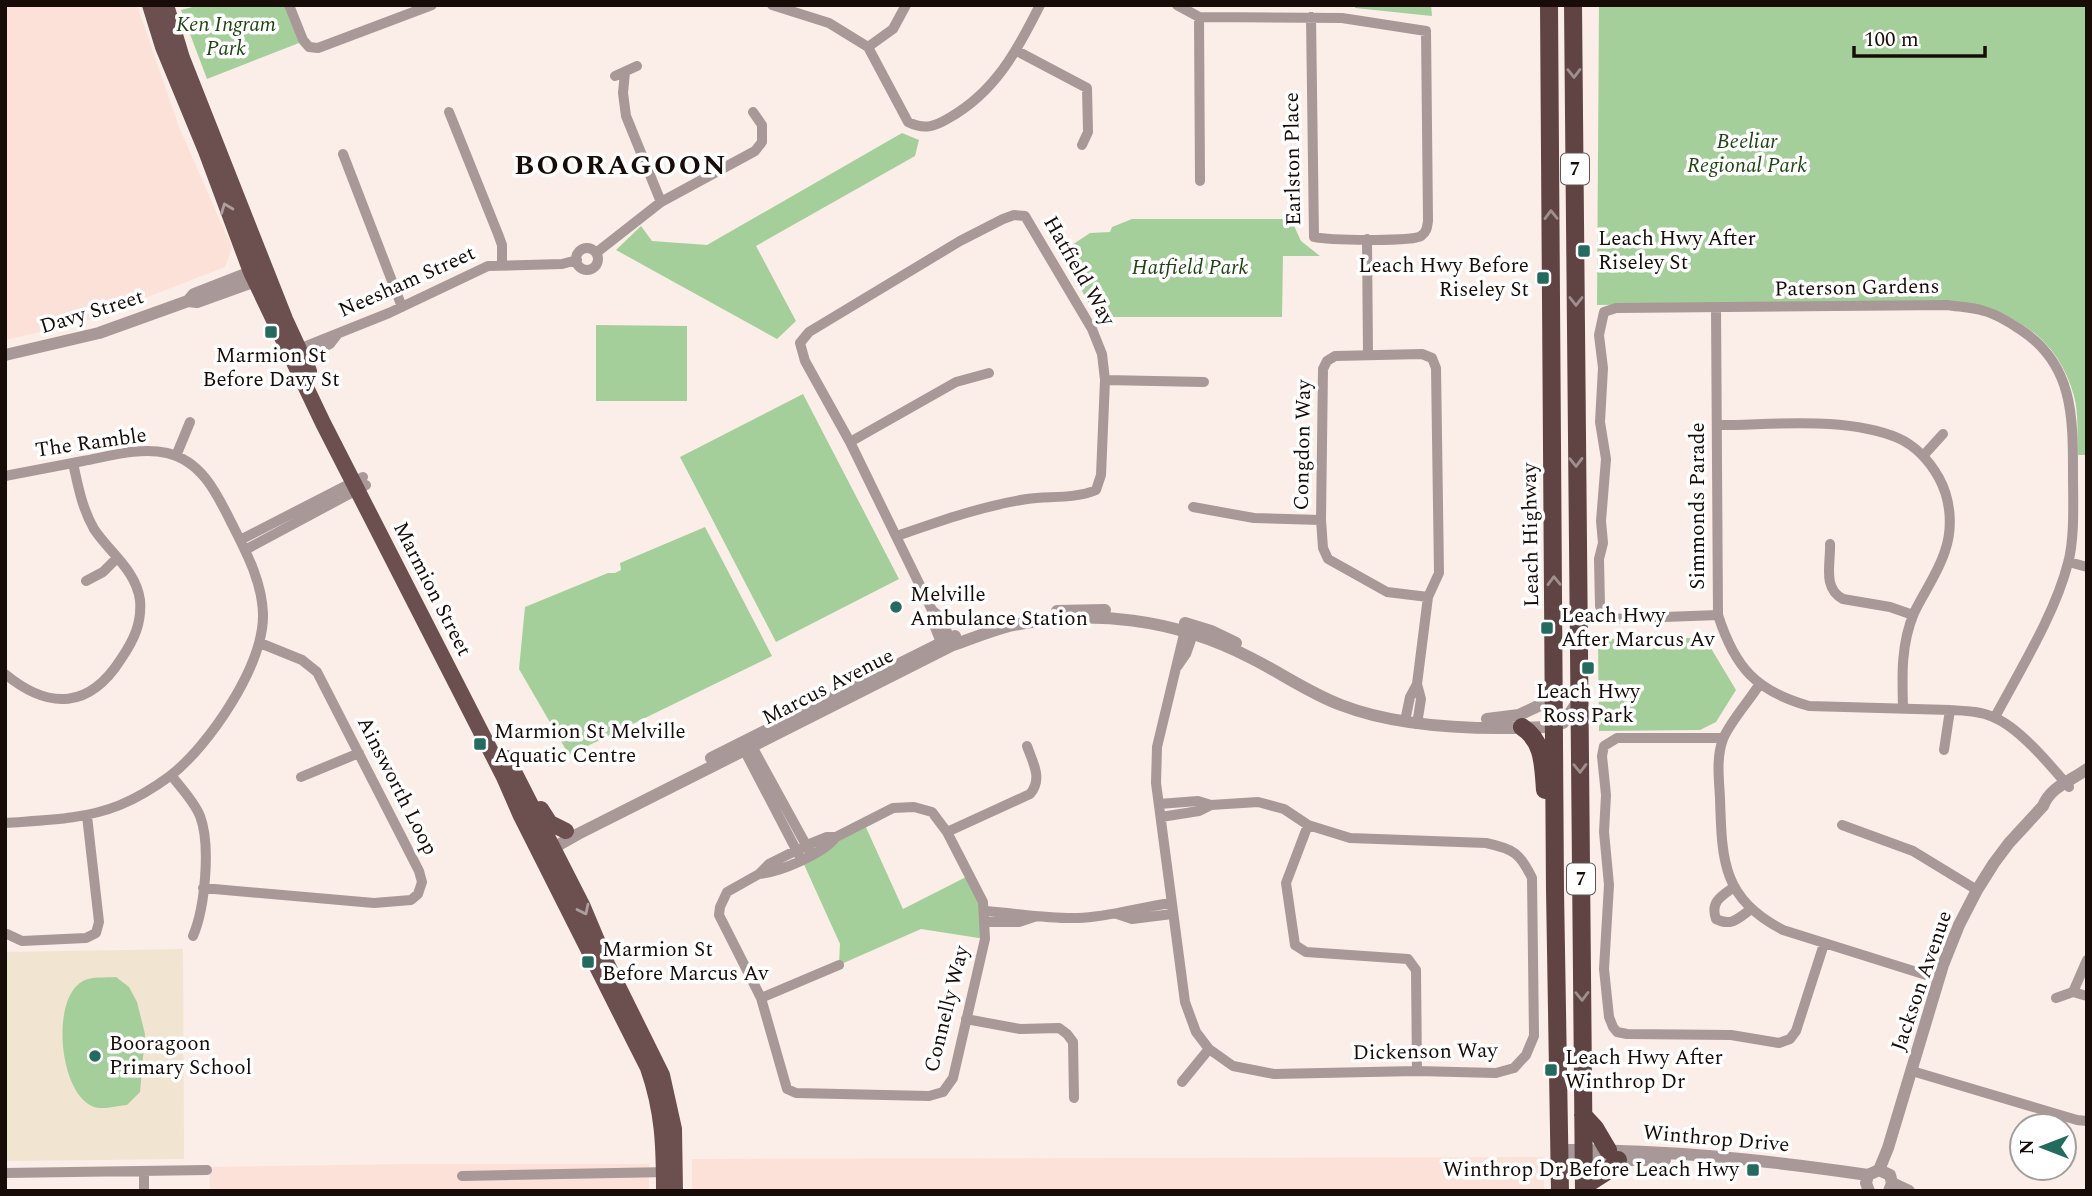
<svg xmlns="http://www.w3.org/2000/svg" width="2092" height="1196" viewBox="0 0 2092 1196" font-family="Spectral,serif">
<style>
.built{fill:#fce1d8}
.education{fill:#f1e4d0}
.green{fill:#a5cf9a}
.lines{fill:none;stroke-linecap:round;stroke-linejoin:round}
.minor{stroke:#a89897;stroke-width:10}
.tertiary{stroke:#a89897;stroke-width:12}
.primary{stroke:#6c5050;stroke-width:16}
.trunk{stroke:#604444;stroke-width:18}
.oneway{stroke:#a08f8f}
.oneway2{stroke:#ae9f9f}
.poi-dot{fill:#246a5e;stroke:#fff;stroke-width:2.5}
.labels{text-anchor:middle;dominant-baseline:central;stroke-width:7;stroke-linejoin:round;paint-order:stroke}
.shield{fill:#fff;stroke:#5d5552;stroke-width:2}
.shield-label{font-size:19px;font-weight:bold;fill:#170c08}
.park-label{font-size:21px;font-style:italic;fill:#1f4513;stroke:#fff}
.street-label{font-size:21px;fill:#170c08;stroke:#fff}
.poi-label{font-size:21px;fill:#170c08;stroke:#fff;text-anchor:start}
.district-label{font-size:28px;font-weight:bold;letter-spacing:2px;fill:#170c08;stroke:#fff}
</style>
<rect width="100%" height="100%" fill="#fbede7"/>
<path class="built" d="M5 5H137L179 127 232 248 225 267 80 323 5 340Z
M1544 1157V1191H692V1159Z
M412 1164H649V1191H210L209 1167Z"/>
<path class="education" d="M183 949 184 1159 5 1161V952Z"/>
<path class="green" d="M200 5H284L299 43 207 79 181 10Z
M1355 5H1431L1432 16 1355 8Z
M1599 5H2087V455H2078C2077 436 2079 414 2074 396 2057 335 2013 312 1955 301L1597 305Z
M902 133 919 140 915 156 756 246 796 321 777 339 616 250 641 226 652 241 707 245Z
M1132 219H1291L1301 241 1320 256H1283L1282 317H1097L1060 253 1090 233 1110 232 1112 227Z
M596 325 687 326V401H596Z
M803 394 899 579 776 642 680 457Z
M705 527 772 656 569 755 519 669 525 607 608 573H615L621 570 620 563Z
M1698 638 1709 645 1736 690 1716 722 1700 730 1599 731 1598 639Z
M864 823 903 909 970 875 983 902 985 939 921 929 839 965 840 944 797 849Z
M116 977 129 987 137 1002 145 1034 140 1092 127 1105C117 1106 102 1110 94 1107 59 1095 50 998 83 981 91 976 107 978 116 977Z"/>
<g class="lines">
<path class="minor" d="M289 5 303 40 309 47 318 48 432 5
M772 5 829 23 868 47 908 122C924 130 934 127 949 118 995 92 1017 51 1040 5
M1177 5 1199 17 1342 18 1426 31 1428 221C1427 227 1427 232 1421 236 1412 242 1327 240 1314 237L1311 17
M1199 17 1200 181
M868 47 893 29 906 5
M1017 51 1087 88 1088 132 1082 145
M625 72 623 93 626 116 661 202
M615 76 637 66
M449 112 498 234 502 245V264
M343 154 402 307
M1367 239 1368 354
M576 259a11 11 0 1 1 22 0a11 11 0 1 1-22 0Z
M596 253 661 202 755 151 762 142V125L753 112
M1716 308 1718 615C1735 668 1756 691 1809 706L1950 710C1965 711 1980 711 1993 717 2019 727 2051 766 2069 787
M294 351 389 313 488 266 562 264 577 260
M298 359 330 344 337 335
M1105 380 1204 382
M1718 425C1774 425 1845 416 1898 438 1916 446 1930 462 1939 478 1951 500 1953 528 1945 551 1938 573 1924 592 1914 613 1901 644 1902 675 1903 707
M850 442 956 382 989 373
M176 456 190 422
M1923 456 1943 434
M5 476C31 471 57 466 83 461 110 456 140 447 167 453 201 461 216 492 230 520 245 550 262 580 263 614 264 665 209 746 170 776 155 787 137 798 120 805 83 820 44 820 5 823
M1193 507 1254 518 1321 520
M897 536C940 521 982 506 1027 499 1049 496 1075 499 1096 490L1101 475 1105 380 1102 354 1092 329 1025 216 1014 215 1003 219 960 241 809 332 800 343 805 361 850 442 932 610 939 616 953 644
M240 540 363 477
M1830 544C1831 563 1822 588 1843 599L1890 607 1913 615
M245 550 366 485
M2069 562 2087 567
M86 581 103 572 117 558
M932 610V620L944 650
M1718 615 1611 619 1605 616 1600 606 1599 559 1603 543 1601 521 1606 459 1600 422 1603 368 1599 335 1604 312 1616 308 1947 305C1959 307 1972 307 1984 311 1997 314 2010 323 2021 330 2073 364 2073 416 2073 473 2073 499 2075 538 2068 563 2055 614 2020 670 1995 717
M1177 667 1186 654 1195 628
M5 674C50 711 90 708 121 659 134 640 142 623 140 600 136 570 109 552 94 529 82 508 78 486 73 463
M1417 684 1421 699 1417 724
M1759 685C1749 701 1730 722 1723 739 1716 758 1719 779 1720 798 1722 861 1722 898 1783 930L1939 979
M1405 721 1410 697 1417 684 1428 597 1439 573 1436 368 1432 358 1422 354 1335 356 1327 361 1323 369 1321 520 1323 548 1328 559 1387 592 1428 597
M1723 738H1617L1604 746 1602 756 1606 795 1604 832 1609 885 1604 969 1609 1017 1613 1027 1617 1032 1627 1034 1731 1035 1779 1043 1790 1039 1796 1031 1824 944
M748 739 811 854
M741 744 801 859
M1944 750 1950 710
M171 775C181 788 194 801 200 816 211 845 205 908 193 936
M301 777 359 753
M1159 804 1198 801 1211 805 1258 802 1284 809 1308 825 1350 838 1486 843C1514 849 1520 853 1532 878L1534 1036 1526 1055 1514 1068 1496 1073 1417 1071 1274 1074 1233 1066 1209 1049 1196 1032 1185 1002 1156 783 1157 747 1186 626
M914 807 932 812 947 832 983 902 985 939 953 1078 943 1092 929 1096 796 1093 787 1089 761 998 719 915 720 907 727 892 759 874 769 864 807 845 827 837H836L893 808Z
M1161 817 1199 811 1211 805
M1308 825 1286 883 1295 945 1306 952 1408 959 1416 970 1417 1071
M1842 825 1913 851 1977 890
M947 832 1030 794C1043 779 1033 763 1027 746
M759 874C780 872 823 854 836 837
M1734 887C1721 896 1710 902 1716 919 1731 927 1739 918 1751 909
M203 888 374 903 411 900 418 894 422 882 419 871 317 672 302 660 260 643
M985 911C1016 913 1046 919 1078 918 1110 917 1140 907 1171 903
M1117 914 1132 919 1172 914
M986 922H1019L1034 917
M7 934 22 941 86 938 96 933 99 922 87 816
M2073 992 2087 960
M761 998 839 965
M2056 998 2073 992 2087 996
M966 1019 1020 1029 1059 1028 1067 1034 1073 1042 1074 1098
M1912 1071 2077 1120 2087 1121
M1182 1082 1209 1049
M5 1173 207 1170
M462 1176 669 1172
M144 1191V1172"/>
<path class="tertiary" d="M188 301 197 302 264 278
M5 355 99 333 188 301 194 294 258 269
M1057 611 1105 610
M1185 623 1211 631 1236 643
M1487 719 1519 715 1555 698
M711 758 955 636
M546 852 578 834 953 645C971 639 990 631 1009 626 1092 608 1176 619 1251 658 1281 673 1309 693 1341 705 1400 728 1482 730 1546 727L1563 723 1579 700
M1559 1150C1664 1149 1765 1160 1868 1175
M1559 1160H1665
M1879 1170 1888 1148 1943 965 1959 925 1977 890 1994 863 2009 843 2043 806C2051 786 2071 781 2087 769
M1892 1183 1909 1191
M1869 1191 1866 1183 1868 1175 1879 1170 1890 1175 1892 1183 1889 1191"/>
<path class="primary" d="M150 5 163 47 206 151 251 272 323 423 504 777 521 816 648 1068C663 1111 664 1146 664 1191
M166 5 182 58 285 319 309 371
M507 758 583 907 607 964 662 1075 674 1129 675 1191
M541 809 550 823 566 831"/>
<path class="trunk" d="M1549 5 1555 890 1560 1191
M1573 5 1584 1191
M1522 727C1544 741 1543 766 1545 790
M1583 1115 1595 1128 1608 1150
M1584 1186 1609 1170 1618 1160"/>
</g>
<defs><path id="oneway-chevron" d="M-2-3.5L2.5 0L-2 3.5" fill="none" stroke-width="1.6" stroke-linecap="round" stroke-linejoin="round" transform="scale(1.75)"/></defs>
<g class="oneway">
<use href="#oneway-chevron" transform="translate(1574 73) rotate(89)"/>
<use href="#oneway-chevron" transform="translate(1551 215) rotate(-91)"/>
<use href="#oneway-chevron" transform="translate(1576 301) rotate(90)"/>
<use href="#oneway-chevron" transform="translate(1576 462) rotate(89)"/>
<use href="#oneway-chevron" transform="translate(1554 581) rotate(-91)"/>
<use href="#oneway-chevron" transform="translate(1580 768) rotate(89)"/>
<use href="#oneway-chevron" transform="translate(1582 996) rotate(89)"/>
</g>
<g class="oneway2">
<use href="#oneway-chevron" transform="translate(226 208) rotate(-111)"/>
<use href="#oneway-chevron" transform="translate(584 910) rotate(64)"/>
</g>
<g class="poi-dot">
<rect x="1577" y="244" width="14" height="14" rx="3.5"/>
<rect x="1536" y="271" width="14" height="14" rx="3.5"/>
<rect x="264" y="325" width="14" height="14" rx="3.5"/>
<circle cx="896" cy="607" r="7"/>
<rect x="1540" y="621" width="14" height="14" rx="3.5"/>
<rect x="1581" y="661" width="14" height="14" rx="3.5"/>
<rect x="473" y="737" width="14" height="14" rx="3.5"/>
<rect x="581" y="955" width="14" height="14" rx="3.5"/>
<circle cx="95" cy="1056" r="7"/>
<rect x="1544" y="1063" width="14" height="14" rx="3.5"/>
<rect x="1746" y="1163" width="14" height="14" rx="3.5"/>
</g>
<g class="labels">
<g class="shield">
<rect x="1561" y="153.5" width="28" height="31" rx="5"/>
<rect x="1567" y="863.5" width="28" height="31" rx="5"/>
</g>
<g class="shield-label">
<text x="1575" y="169">7</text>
<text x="1581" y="879">7</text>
</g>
<g class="park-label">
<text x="226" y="25">Ken Ingram<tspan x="226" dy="24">Park</tspan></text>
<text x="1747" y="142">Beeliar<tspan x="1747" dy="24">Regional Park</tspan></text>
<text x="1190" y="268">Hatfield Park</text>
</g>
<g class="street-label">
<text transform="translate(1293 159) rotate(-91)">Earlston Place</text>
<text transform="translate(1079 271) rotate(60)">Hatfield Way</text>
<text transform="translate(407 282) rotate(-24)">Neesham Street</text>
<text transform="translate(1857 288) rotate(-1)">Paterson Gardens</text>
<text transform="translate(92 312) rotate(-17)">Davy Street</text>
<text transform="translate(91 443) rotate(-8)">The Ramble</text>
<text transform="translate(1303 445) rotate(-89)">Congdon Way</text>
<text transform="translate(1698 506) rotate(-90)">Simmonds Parade</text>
<text transform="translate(1531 535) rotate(-91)">Leach Highway</text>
<text transform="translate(432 589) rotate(63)">Marmion Street</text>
<text transform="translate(828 687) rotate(-27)">Marcus Avenue</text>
<text transform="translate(397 786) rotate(63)">Ainsworth Loop</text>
<text transform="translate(1922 981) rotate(-71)">Jackson Avenue</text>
<text transform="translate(947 1009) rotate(-76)">Connelly Way</text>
<text transform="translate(1425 1052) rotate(-1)">Dickenson Way</text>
<text transform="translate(1716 1139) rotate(5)">Winthrop Drive</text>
</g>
<g class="poi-label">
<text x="1598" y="239">Leach Hwy After<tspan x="1598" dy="24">Riseley St</tspan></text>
<text x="1529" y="266" text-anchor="end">Leach Hwy Before<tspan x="1529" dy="24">Riseley St</tspan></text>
<text x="271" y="356" text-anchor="middle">Marmion St<tspan x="271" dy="24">Before Davy St</tspan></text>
<text x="910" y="595">Melville<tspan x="910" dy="24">Ambulance Station</tspan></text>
<text x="1561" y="616">Leach Hwy<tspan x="1561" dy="24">After Marcus Av</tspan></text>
<text x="1588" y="692" text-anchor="middle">Leach Hwy<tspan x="1588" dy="24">Ross Park</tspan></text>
<text x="494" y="732">Marmion St Melville<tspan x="494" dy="24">Aquatic Centre</tspan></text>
<text x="602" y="950">Marmion St<tspan x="602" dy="24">Before Marcus Av</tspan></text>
<text x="109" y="1044">Booragoon<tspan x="109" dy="24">Primary School</tspan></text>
<text x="1565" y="1058">Leach Hwy After<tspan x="1565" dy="24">Winthrop Dr</tspan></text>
<text x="1739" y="1170" text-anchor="end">Winthrop Dr Before Leach Hwy</text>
</g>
<g class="district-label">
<text x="621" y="165">BOORAGOON</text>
</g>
</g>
<rect width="2092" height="1196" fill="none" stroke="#170c08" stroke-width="14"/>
<g transform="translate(2043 1147) rotate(270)"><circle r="33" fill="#ffffff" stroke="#a29e9c" stroke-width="2"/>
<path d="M0-5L12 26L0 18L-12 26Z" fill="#246a5e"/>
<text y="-10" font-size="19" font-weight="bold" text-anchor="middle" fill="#170c08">N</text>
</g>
<path d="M1854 46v10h131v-10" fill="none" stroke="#170c08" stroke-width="3.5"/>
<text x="1864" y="46" font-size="21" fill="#170c08" stroke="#ffffff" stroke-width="5" paint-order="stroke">100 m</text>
</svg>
